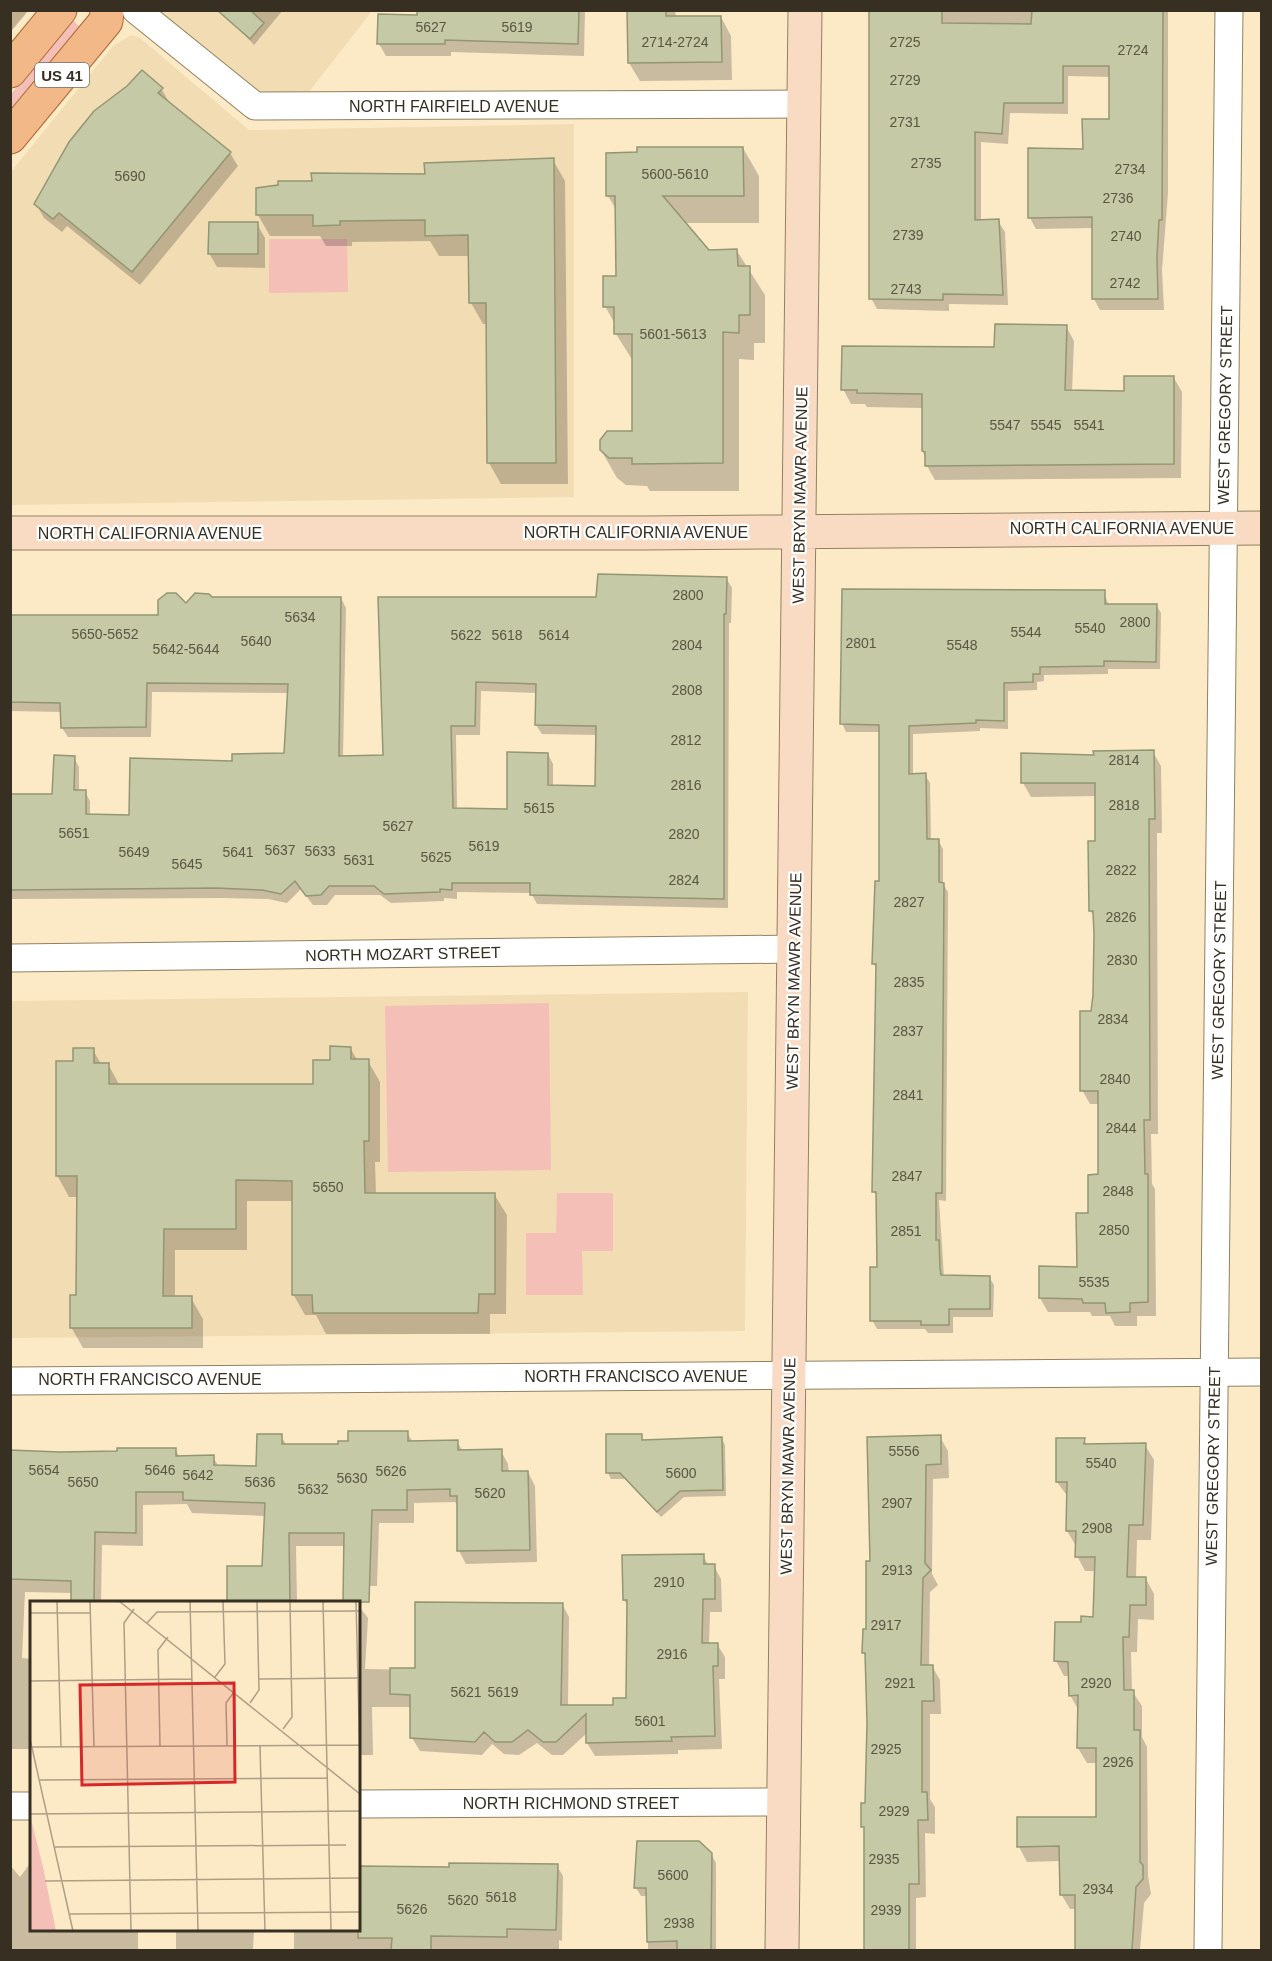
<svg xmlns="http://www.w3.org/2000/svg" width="1272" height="1961" viewBox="0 0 1272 1961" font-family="Arial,sans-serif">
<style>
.built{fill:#f2dcb3}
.green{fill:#f4bfb7}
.shadow{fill:#0003;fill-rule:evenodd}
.building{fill:#c6c9a5;stroke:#939672;stroke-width:1.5;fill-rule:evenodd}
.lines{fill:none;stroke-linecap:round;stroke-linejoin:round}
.street-casing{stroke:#918161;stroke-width:29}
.secondary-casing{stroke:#918161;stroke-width:35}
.primary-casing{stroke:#ab6930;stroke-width:35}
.street{stroke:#fff;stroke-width:27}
.secondary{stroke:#f9dbc3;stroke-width:33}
.primary{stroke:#f2b888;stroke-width:33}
.labels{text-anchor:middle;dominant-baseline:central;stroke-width:4.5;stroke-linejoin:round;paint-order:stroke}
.number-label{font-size:14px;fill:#5a5643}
.shield{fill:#fff;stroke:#726d64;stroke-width:1.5}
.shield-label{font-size:15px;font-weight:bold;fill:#362f22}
.street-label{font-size:16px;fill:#362f22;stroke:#fff}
.inset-road{fill:none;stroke:#ad9f85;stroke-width:1.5}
.view{fill:#d62828;fill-opacity:0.15;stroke:#d62828;stroke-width:3}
.inset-edge{fill:none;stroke:#362f22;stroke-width:3}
</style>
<rect width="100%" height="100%" fill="#fceac7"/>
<path class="built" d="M11 10 27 11 11 30 10 11Z
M149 10 372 11 298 106 256 107Z
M131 35 140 38 249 130 574 124V497L11 505 10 173 113 46Z
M748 992 745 1331 11 1338 10 1001Z"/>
<path class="green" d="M72 19 80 27 11 112V94Z
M269 239H347L348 292 269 293Z
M549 1003 551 1170 388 1172 385 1006Z
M557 1193H613V1251H582L583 1295H526V1233H556Z"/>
<path class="shadow" d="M10 10H29L10 33Z
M221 10H283L254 45Z
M418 10H585L584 56 451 52V56H386L379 44 418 16Z
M629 10H675L676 18 721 17 731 36 732 80 640 81 629 63Z
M869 10H1168V193L1162 270 1164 310H1100L1094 299V228L1036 229 1030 218 1111 120V77L1068 76V114L1010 113 1008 144 981 142V221H998L1005 232 1008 305 949 304V311L877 309 871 298Z
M161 88 169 102 230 153 238 166 140 285 67 226 62 232 44 218 36 204Z
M743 148 759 176V223H685L709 251H737L765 295V343H754V360L739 359V491H650L647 486 626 485 617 478 601 450 633 433V361L616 334V326L605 306 617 278V211L608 196Z
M553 160 565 181 568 484H501L489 463 487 324H483L471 303 470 256H439L430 241 352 242V246H326L320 236H270L258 215 314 183 426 175Z
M257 224 265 238V268L217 267 209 253Z
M1066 326 1074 341 1072 392H1125L1174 378 1182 392 1181 478 935 480 927 466 923 451 924 408 867 407 865 404H851L843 389 996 349Z
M726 578 732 588 731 623H729L728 908 537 904 531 893 457 892V899L444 898V901L391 903 380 895H335L327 905H313L301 889 287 903 268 899 223 898 10 899V796H53L74 758 79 767V792H85L90 801V815L130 816 234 762 286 755 289 693 152 692 151 737H68L62 728V712L10 711V616L159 617 211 599 341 598 346 608 343 757 385 756 379 598 598 599ZM481 691 537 693 536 725 542 734 597 735V787L553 786V764L548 754 508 810H457L456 735H480Z
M1104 592 1109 606 1156 605 1161 613 1160 669H1108V674L1044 675V681L1037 682V690L1008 691V729L980 728V731L913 734V775H925L930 783 931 840H938L943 849V884L948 892 946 1201 939 1200 944 1277H989L994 1285 993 1317H953V1333H928L925 1329H877L872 1320 879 1268 878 1198 874 1192 877 970 874 964 880 882 881 732H846L842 723Z
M1153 752 1161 766 1162 833H1157L1158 1134H1151L1152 1184 1155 1189 1156 1316H1137V1326H1115L1110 1316H1092L1090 1312H1048L1040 1298V1268H1079L1100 1176V1104H1090L1082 1090 1094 996V917L1090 910 1096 843V796L1031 797 1023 783 1095 757Z
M350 1048 358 1061H368L380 1082V1162H375L376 1194H494L507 1215 506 1314H490V1334H326L316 1315H305L293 1294V1201H247V1250H175V1298H191L203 1319V1348H83L71 1327 78 1296V1197H69L57 1175 74 1062 93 1050 101 1064H108L120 1086H315L332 1062Z
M407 1433 413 1442H457L463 1451H501L508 1464 509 1473 528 1472 535 1486 537 1562 466 1564 459 1551 458 1507 455 1502 414 1503V1523H379L377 1586H352L345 1546H296L297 1602H229V1567L264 1568 266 1516 192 1513 187 1504 143 1505V1546L102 1545 101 1602H73V1593L25 1592 22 1658 32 1659V1749H10V1450L60 1453 175 1449 180 1458 213 1457 219 1467 258 1468 281 1436 287 1446 339 1445Z
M641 1436 644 1442 722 1439 725 1445 726 1496 684 1497 661 1517 625 1479H611L608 1473Z
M940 1437 948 1451 949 1478 933 1479 932 1574 938 1585 930 1592 929 1666H932L940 1680 941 1714H930V1799L935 1807V1834L925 1833 926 1897 916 1898V1950H867L865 1831 863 1826 866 1805 868 1723 867 1658 863 1652 868 1631 872 1562Z
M1084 1439 1087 1445H1145L1154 1460 1151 1540H1137L1136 1579H1146L1154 1594V1620L1138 1619 1137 1652H1131L1132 1691 1142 1706V1737L1147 1747 1148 1876 1151 1894 1144 1903 1140 1950H1077L1076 1909H1070L1061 1894V1861L1027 1862 1019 1847 1097 1819 1098 1763H1087L1078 1748 1079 1711 1070 1695V1676H1064L1056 1661 1094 1618 1096 1571H1085L1077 1556 1076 1546 1067 1531 1068 1497 1057 1482Z
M703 1556 709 1566H714L721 1579 722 1612H710L709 1644H717L725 1657V1679H719L722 1749 678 1750V1754L595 1756 587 1743V1733L563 1755H552L537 1743 519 1755 504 1754 492 1744 482 1755 420 1751 412 1738 411 1707H372L373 1755H358V1605L368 1618 365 1669 417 1670 562 1604 569 1617 568 1706H614L627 1700 628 1606 624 1600Z
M711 1854 716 1863V1950H648V1896H641L636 1888Z
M32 1861V1930H138V1949L10 1950V1865L20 1877Z
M358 1864 364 1867 451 1869 557 1866 563 1876 562 1941 559 1940V1950H294V1930H358Z
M176 1930H254L253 1950H176Z"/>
<path class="building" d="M217 10H250L264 23 250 39Z
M417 10H579L578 44 445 40V44H377L378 14 417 15Z
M627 10H666V16H721L722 62 628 63Z
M869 10H942V23L1031 24 1032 10H1163L1162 220H1159L1157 257 1158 299H1092V217L1028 218V148L1083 149 1082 119H1109V66H1063V103H1004L1002 134 975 132V220L999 219 1003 295 943 294V300L869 299Z
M142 70 163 88 158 93 231 152 132 272 59 213 53 219 34 204 69 142 94 111 127 86Z
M637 147H743L744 196H663L709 250 737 249 738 266H750V315H739V333L723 332V463L632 464V458H609L600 450V440L607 431H632V334H614V307H603V276H616L615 196H606V153L637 152Z
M554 158 556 463H487L486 303H469L468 235 425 236V220L340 221V225L313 226V215H256V188L278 185V181H312L311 173 425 174 424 163Z
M209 222H258V254H208Z
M995 324 1067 325 1065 390 1124 391V376H1174V464L925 466V452L922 451V394L857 393V390H841L842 346 994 347Z
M598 574 727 577 726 614H724V899L530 895V883H452V890L440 889V892L384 894 374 886H329L321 895 306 896 295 881 281 894 262 890 216 888 10 890V794H52L54 755 75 756 74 790H86V814L129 815 130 758 232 761V754L284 753 288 684 147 683 146 727 61 728 60 703 10 702V615H158V600L167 593H176L186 603 195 593 209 594 212 597H341L339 756 383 755 378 597H596ZM476 682 536 684 535 725 596 726 595 786 548 785V753L507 752V809L453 808 451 726H475Z
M842 589 1105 590V604H1157L1156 662 1104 661V666L1040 667V674H1033V682L1004 683V721L976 720V723L909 726V774L926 773 927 839H939V882L944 883 942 1193H936V1240H939L940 1268 941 1275 990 1276V1309H949V1325H921V1321H870V1267H877L876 1192H872L876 964H872L875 881H879V725L840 724Z
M1154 750 1155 819H1149L1150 1120H1144L1145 1174H1148V1302L1130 1303V1312L1106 1313 1105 1303H1083L1082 1299 1039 1298V1266L1077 1267 1076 1213H1088V1175L1098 1174V1091H1080V1011H1091L1093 995 1094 934 1093 911H1089L1088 841H1095V783H1021V753L1094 755 1093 751Z
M330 1046 351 1047V1059H369V1141H364L365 1193H495V1294H479L478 1313H313L312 1295H292V1181L236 1180V1229H164L163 1296H192V1328H70V1295H76L77 1176H56V1061H73V1048H94V1063H109V1084H313V1060H330Z
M348 1431H408V1441L458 1440V1450L502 1449V1471H528L530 1550 457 1551V1496H450V1489L407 1490V1510H372L369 1602H343L344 1533H289L290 1602H227V1566H262L265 1503 183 1500V1492H136V1533L95 1532 94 1602H71V1581L10 1579V1450L60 1452 117 1451V1448H176V1456L214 1455V1465L256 1466 257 1434H282V1444H338V1441H348Z
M606 1434H642V1440L722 1437 723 1490 680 1491 657 1512 620 1473H606Z
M941 1435V1464L926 1465 925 1563 931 1570 923 1578 921 1665H933L934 1701H922V1792H927L928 1820H918L919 1884H909V1950H864V1827H861V1803H865L867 1723 865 1653H862L863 1629H866V1561H870L867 1437Z
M1056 1438H1085L1084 1444 1146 1443 1143 1525H1129L1127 1577H1146V1605H1130L1129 1637H1123L1124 1690H1134V1730H1140V1862L1143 1865V1879L1136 1887 1132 1950H1075V1895H1060L1059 1846 1017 1847V1817H1096V1748H1077L1078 1695 1069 1696 1068 1662 1054 1661 1055 1622H1081V1616L1093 1617 1095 1557H1075L1076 1531H1066L1067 1482H1056Z
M704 1554V1564H715V1599H703L702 1643H718V1666H713L715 1736 671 1737 672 1741 586 1743V1714L556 1742H543L528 1730 512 1742H495L484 1732 475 1742 410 1738V1695L390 1694V1668H415V1602L563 1603 561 1705H613V1698H626L627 1600H623L622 1555Z
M637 1841H699L712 1853 711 1950H677V1941L647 1942 646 1888H634Z
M449 1863 558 1864 556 1930 507 1929V1937L431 1936V1950H391L392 1938H358V1866L449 1867Z"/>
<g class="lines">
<g class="street-casing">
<path id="street" d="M136 10 255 106 805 104
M10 958 795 949
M10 1381 1262 1372
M358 1804 784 1802
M10 1806H32
M1208 1950 1229 10"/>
</g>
<g class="secondary-casing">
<path id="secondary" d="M10 533H645L1262 528
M782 1950 805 10"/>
</g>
<g class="primary-casing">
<path id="primary" d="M10 71 60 10
M10 137 106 21 107 10"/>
</g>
<use href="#street" class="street"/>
<use href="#secondary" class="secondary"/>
<use href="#primary" class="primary"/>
</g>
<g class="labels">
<g class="number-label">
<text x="431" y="27">5627</text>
<text x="517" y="27">5619</text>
<text x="675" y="42">2714-2724</text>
<text x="905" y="42">2725</text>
<text x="1133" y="50">2724</text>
<text x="905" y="80">2729</text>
<text x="905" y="122">2731</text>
<text x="926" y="163">2735</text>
<text x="1130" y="169">2734</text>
<text x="675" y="174">5600-5610</text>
<text x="130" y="176">5690</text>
<text x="1118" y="198">2736</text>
<text x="908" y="235">2739</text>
<text x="1126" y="236">2740</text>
<text x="1125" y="283">2742</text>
<text x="906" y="289">2743</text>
<text x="673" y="334">5601-5613</text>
<text x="1005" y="425">5547</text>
<text x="1046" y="425">5545</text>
<text x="1089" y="425">5541</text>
<text x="688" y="595">2800</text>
<text x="300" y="617">5634</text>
<text x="1135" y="622">2800</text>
<text x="1090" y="628">5540</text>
<text x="1026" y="632">5544</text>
<text x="105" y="634">5650-5652</text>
<text x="466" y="635">5622</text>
<text x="507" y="635">5618</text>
<text x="554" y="635">5614</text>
<text x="256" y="641">5640</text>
<text x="861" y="643">2801</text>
<text x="687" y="645">2804</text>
<text x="962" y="645">5548</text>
<text x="186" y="649">5642-5644</text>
<text x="687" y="690">2808</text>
<text x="686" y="740">2812</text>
<text x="1124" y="760">2814</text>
<text x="686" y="785">2816</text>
<text x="1124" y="805">2818</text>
<text x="539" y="808">5615</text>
<text x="398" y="826">5627</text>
<text x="74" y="833">5651</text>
<text x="684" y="834">2820</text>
<text x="484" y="846">5619</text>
<text x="280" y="850">5637</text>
<text x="320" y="851">5633</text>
<text x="134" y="852">5649</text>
<text x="238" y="852">5641</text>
<text x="436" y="857">5625</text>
<text x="359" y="860">5631</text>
<text x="187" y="864">5645</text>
<text x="1121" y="870">2822</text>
<text x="684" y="880">2824</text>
<text x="909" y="902">2827</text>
<text x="1121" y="917">2826</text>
<text x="1122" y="960">2830</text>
<text x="909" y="982">2835</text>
<text x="1113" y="1019">2834</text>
<text x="908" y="1031">2837</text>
<text x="1115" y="1079">2840</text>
<text x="908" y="1095">2841</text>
<text x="1121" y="1128">2844</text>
<text x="907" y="1176">2847</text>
<text x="328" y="1187">5650</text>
<text x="1118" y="1191">2848</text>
<text x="1114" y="1230">2850</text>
<text x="906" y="1231">2851</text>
<text x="1094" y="1282">5535</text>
<text x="904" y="1451">5556</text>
<text x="1101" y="1463">5540</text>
<text x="44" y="1470">5654</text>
<text x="160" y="1470">5646</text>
<text x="391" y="1471">5626</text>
<text x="681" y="1473">5600</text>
<text x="198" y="1475">5642</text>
<text x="352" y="1478">5630</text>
<text x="83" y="1482">5650</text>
<text x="260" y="1482">5636</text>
<text x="313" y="1489">5632</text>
<text x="490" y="1493">5620</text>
<text x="897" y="1503">2907</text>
<text x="1097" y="1528">2908</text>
<text x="897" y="1570">2913</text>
<text x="669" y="1582">2910</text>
<text x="886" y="1625">2917</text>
<text x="672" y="1654">2916</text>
<text x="900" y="1683">2921</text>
<text x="1096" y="1683">2920</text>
<text x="466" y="1692">5621</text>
<text x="503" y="1692">5619</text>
<text x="650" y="1721">5601</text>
<text x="886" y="1749">2925</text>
<text x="1118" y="1762">2926</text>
<text x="894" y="1811">2929</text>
<text x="884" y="1859">2935</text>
<text x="673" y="1875">5600</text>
<text x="1098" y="1889">2934</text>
<text x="501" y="1897">5618</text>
<text x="463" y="1900">5620</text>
<text x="412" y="1909">5626</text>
<text x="886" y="1910">2939</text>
<text x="679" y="1923">2938</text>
</g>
<rect class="shield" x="35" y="63" width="54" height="24" rx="4.5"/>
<g class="shield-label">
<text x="62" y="75">US 41</text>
</g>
<g class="street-label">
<text x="454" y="106">NORTH FAIRFIELD AVENUE</text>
<text transform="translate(1225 405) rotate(-89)">WEST GREGORY STREET</text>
<text transform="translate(800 495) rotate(-89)">WEST BRYN MAWR AVENUE</text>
<text x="1122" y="528">NORTH CALIFORNIA AVENUE</text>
<text x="636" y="532">NORTH CALIFORNIA AVENUE</text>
<text x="150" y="533">NORTH CALIFORNIA AVENUE</text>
<text transform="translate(403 954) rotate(-1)">NORTH MOZART STREET</text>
<text transform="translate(1219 980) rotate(-89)">WEST GREGORY STREET</text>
<text transform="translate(794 981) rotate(-89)">WEST BRYN MAWR AVENUE</text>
<text x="636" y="1376">NORTH FRANCISCO AVENUE</text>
<text x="150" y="1379">NORTH FRANCISCO AVENUE</text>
<text transform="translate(788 1466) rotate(-89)">WEST BRYN MAWR AVENUE</text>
<text transform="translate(1213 1466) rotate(-89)">WEST GREGORY STREET</text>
<text x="571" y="1803">NORTH RICHMOND STREET</text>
</g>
</g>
<g transform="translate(30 1601)">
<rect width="330" height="330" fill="#fceac7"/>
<path d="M0 214 13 266 26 330H0Z" fill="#f4bfb7"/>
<path class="inset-road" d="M27 0 31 146M60 0 64 146M89 0 330 193M160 0 168 330M293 0 301 330M326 0 330 162M0 12H61M117 22 127 11 330 10M185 76 195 63 193 0M229 78 329 77M0 80 162 78M220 102 229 89 227 0M253 128 262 116 260 0M0 138 43 330M130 145 128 49 138 36M197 145 196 102 204 91M230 145 235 330M0 146 330 144M10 179 297 177M0 213 330 210M25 246 316 244M15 280 330 277M40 313 330 311M101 330 94 22 104 8"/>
<path class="view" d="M204 82 205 181 52 184 50 84Z"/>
<rect width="330" height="330" class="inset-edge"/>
</g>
<rect width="1272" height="1961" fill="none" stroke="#362f22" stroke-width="24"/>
</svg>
